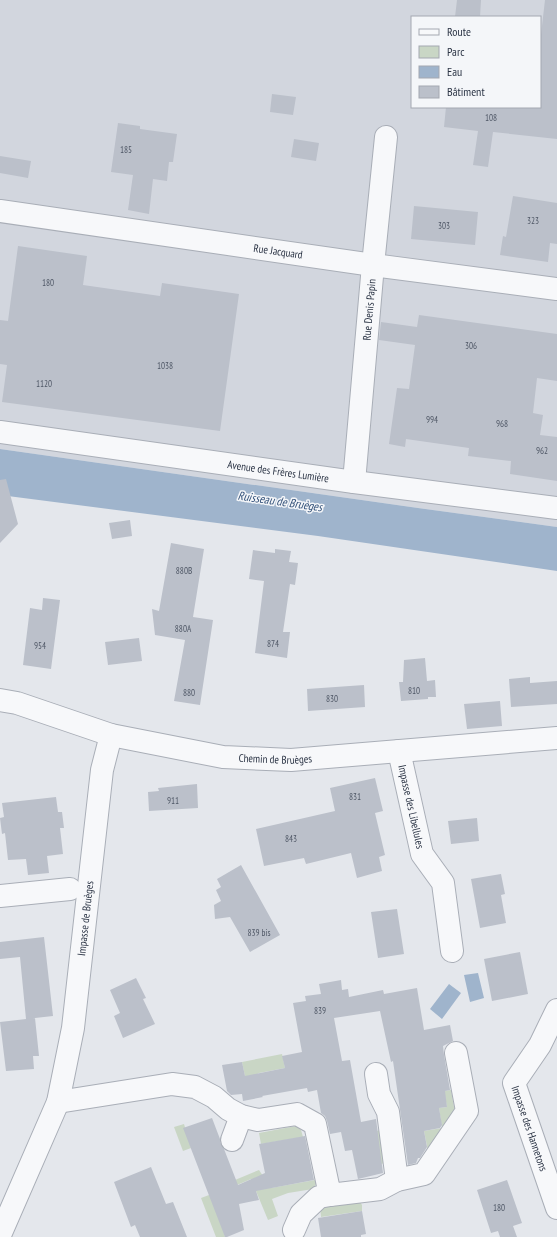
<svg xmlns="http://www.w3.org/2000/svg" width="557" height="1237" viewBox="0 0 557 1237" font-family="'PT Sans Narrow',sans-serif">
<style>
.built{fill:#d2d6de;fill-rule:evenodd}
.green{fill:#c9d6c5}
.water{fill:#9fb4cc}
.building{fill:#bbc0ca}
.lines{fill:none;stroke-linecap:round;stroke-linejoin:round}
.minor-casing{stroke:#a9aeb7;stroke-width:24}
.minor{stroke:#f7f8fa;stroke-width:22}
.labels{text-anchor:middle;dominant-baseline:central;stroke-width:3;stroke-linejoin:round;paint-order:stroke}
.number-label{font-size:9px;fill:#4f5766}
.street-label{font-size:11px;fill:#2b3445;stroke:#f4f6f9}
.water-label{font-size:12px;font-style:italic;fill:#34527a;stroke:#f4f6f9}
</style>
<rect width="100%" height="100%" fill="#e4e7ec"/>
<path class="built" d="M0 0H557V527L418 508 0 449ZM412 17H540V107H412Z"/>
<path class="green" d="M282 1054 285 1068 259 1073 246 1081 242 1062Z
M451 1090 455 1113 429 1156 424 1131 442 1128 439 1108 447 1107 444 1091Z
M184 1124 191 1148 183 1151 174 1127Z
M296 1126 301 1130 303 1137 261 1144 259 1133Z
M381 1130 385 1163 381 1164 372 1132Z
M312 1162H316L319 1179 313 1189 288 1193 272 1199 278 1216 268 1220 251 1179 237 1185 235 1180 259 1170 271 1188 315 1180Z
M217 1192 225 1237H216L201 1198Z
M358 1199 362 1205V1211L321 1217 320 1206Z"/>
<path class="water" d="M0 449 418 508 557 527V571L318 536 0 495Z
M478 973 484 998 470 1002 464 975Z
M449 984 461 993 442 1019 430 1009Z"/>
<path class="building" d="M457 0H481L480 17H455Z
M545 0H557V139L493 132 488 167 473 165 478 131 444 127 446 107H540V43Z
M272 94 296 97 293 115 270 112Z
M118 123 140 126V129L177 134 173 162H169L167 181 153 179 149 214 128 210 133 175 111 172Z
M294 139 319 143 316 161 291 157Z
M0 156 31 161 28 178 0 173Z
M513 196 557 203V244L550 243 548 262 500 255 503 236 506 237Z
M414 206 478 212 475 245 411 239Z
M18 246 87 256 83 285 160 296 162 283 239 294 220 431 2 402 7 365 0 364V320L8 321Z
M419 315 557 334V381L537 378 533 413 543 415 540 435 557 437V481L510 474 511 461 468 456 469 448 406 439 405 447 389 444 397 388 409 389 415 345 379 340 381 322 417 327Z
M6 479 18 524 0 543V480Z
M130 520 132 536 112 539 109 523Z
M171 543 204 549 193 617 213 620 200 705 174 701 185 640 155 635 152 609 159 611Z
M275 549 291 551 289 562 298 563 295 585 290 584 283 632H290L287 658 255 653 264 581 249 579 253 550 275 553Z
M43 598 60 600 51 669 23 665 30 608 42 610Z
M139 638 142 661 108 665 105 642Z
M425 658 427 681 435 680 436 697H428V699L401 701 399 682H403L404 660Z
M530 677V683L557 681V704L511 707 509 679Z
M364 685 365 707 308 711 307 689Z
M500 701 502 726 467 729 464 704Z
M375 778 383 811 375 813 385 855 379 857 382 871 357 878 351 853 306 864 304 858 264 866 256 829 335 811 330 788Z
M197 784 198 808 149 811 148 792 159 791 158 788Z
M56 797 58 812H62L64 828H60L63 854 47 856 49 873 28 875 26 859 8 860 5 833 2 834 0 818 4 817 2 803Z
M477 818 479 841 451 844 448 821Z
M241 865 280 935 250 952 230 917 215 919 214 905 221 901 216 890 221 887 217 879Z
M501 874 505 894 501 895 506 923 480 928 471 879Z
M397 909 404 954 378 958 371 912Z
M44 937 53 1016 26 1019 20 957 0 959V942Z
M520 952 528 994 492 1001 484 959Z
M136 978 146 998 143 999 155 1024 123 1038 114 1016 120 1013 110 990Z
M341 980 342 990 348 989 349 997 383 990 384 994 417 988 424 1030 450 1025 453 1041 443 1046 444 1055 450 1090 445 1091 447 1107 439 1108 442 1125 440 1128 424 1131 427 1147 420 1158H418L416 1163 408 1165 393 1061 391 1062 380 1011 334 1018 342 1061 350 1060 361 1122 376 1119 383 1173 358 1179 352 1150 345 1151 341 1132 330 1134 327 1121 325 1116 321 1113 317 1090 308 1092 307 1088 262 1096 263 1097 243 1101 242 1094 231 1095 227 1091 222 1065 242 1062 245 1076 285 1068 282 1056 302 1052 293 1003 306 1001 305 996 321 994 319 984Z
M35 1018 39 1056H33L34 1069 6 1071 0 1022Z
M212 1118 220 1139V1142L224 1149 238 1185 265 1173 259 1144 305 1136 314 1180 256 1191 259 1200 239 1204 244 1230 227 1237H225L183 1128Z
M151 1167 166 1204 173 1202 187 1237H140L135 1225 131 1227 114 1182Z
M507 1180 522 1223 513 1226 517 1237H500L498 1231 491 1233 477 1190Z
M362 1211 366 1234 361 1235V1237H321L318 1218Z"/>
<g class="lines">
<g class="minor-casing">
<g id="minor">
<path id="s1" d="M0 211 373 265 557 289"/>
<path id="s2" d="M0 432 354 482 557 508"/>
<path id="s3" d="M354 482 373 265 386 137"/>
<path id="s4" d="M0 700 17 703 111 735 223 757 291 760 557 738"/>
<path id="s5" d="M399 751 422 854 443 883 452 951"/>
<path d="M0 896 70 889"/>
<path id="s6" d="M557 1010 540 1045 514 1083 557 1208"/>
<path d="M376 1074 379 1094 388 1112 397 1180"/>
<path d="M58 1102 172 1084 195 1087 214 1097 228 1109 241 1116 258 1120 297 1114 315 1124 330 1195 380 1189 397 1180 424 1174 467 1111 456 1053"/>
<path d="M232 1140 241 1116"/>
<path d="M294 1230 301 1214 319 1197 330 1195"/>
<path id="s7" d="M0 1235 58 1102 73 1028 102 770 111 735"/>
</g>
</g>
<use href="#minor" class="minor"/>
</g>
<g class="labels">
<g class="number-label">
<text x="491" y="117">108</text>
<text x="126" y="149">185</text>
<text x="533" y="220">323</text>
<text x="444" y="225">303</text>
<text x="48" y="282">180</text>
<text x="471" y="345">306</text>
<text x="165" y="365">1038</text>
<text x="44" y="383">1120</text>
<text x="432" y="419">994</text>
<text x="502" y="423">968</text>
<text x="542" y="450">962</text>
<text x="184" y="570">880B</text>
<text x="183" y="628">880A</text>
<text x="273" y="643">874</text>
<text x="40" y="645">954</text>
<text x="414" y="690">810</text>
<text x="189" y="692">880</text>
<text x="332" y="698">830</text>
<text x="355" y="796">831</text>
<text x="173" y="800">911</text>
<text x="291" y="838">843</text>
<text x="259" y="932">839 bis</text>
<text x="320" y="1010">839</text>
<text x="499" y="1207">180</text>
</g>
<g class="street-label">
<text stroke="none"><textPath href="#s1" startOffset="281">Rue Jacquard</textPath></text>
<text stroke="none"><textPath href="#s3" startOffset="173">Rue Denis Papin</textPath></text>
<text stroke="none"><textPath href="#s2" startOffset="281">Avenue des Frères Lumière</textPath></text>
<text stroke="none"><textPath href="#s4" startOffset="283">Chemin de Bruèges</textPath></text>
<text stroke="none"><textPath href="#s5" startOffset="57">Impasse des Libellules</textPath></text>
<text stroke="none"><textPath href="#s7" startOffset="331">Impasse de Bruèges</textPath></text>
<text stroke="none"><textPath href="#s6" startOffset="133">Impasse des Hannetons</textPath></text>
</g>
<g class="water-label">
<text transform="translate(280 501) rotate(8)">Ruisseau de Bruèges</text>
</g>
</g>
<rect x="411" y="16" width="130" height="92" fill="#f4f6f9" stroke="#a4a8b1"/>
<rect x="419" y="29" width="20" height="6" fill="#f7f8fa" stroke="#a4a8b1"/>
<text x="447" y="36" font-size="12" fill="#2b3445">Route</text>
<rect x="419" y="46" width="20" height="12" fill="#c9d6c5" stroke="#a4a8b1"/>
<text x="447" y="56" font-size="12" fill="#2b3445">Parc</text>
<rect x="419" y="66" width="20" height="12" fill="#9fb4cc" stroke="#a4a8b1"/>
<text x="447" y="76" font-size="12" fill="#2b3445">Eau</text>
<rect x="419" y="86" width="20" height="12" fill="#bbc0ca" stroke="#a4a8b1"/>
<text x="447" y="96" font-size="12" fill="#2b3445">Bâtiment</text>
</svg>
